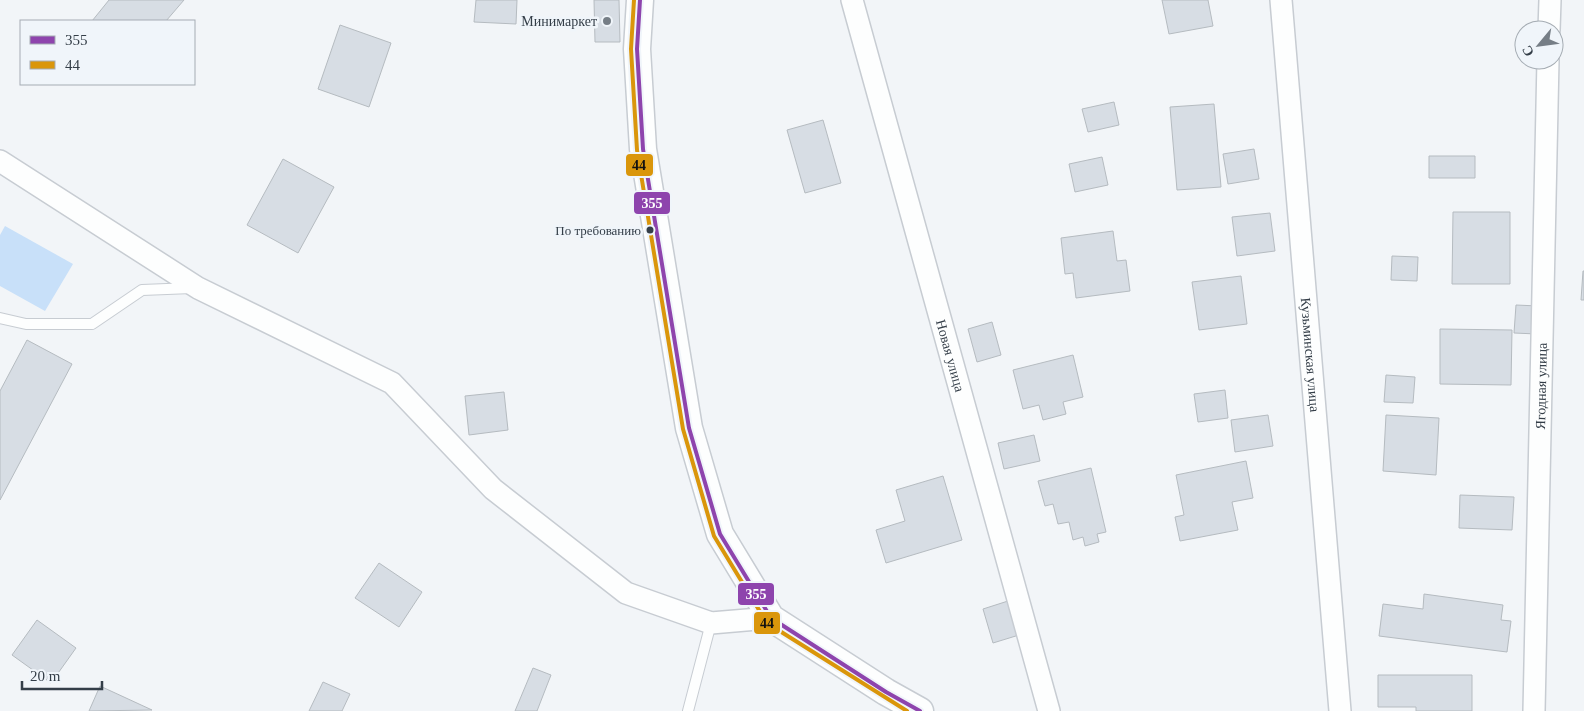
<svg xmlns="http://www.w3.org/2000/svg" width="1584" height="711" viewBox="0 0 1584 711" font-family="'Times New Roman',serif">
<style>
.green{fill:#c8e0f9}
.building{fill:#d7dde4;stroke:#b5bbc0}
.lines{fill:none;stroke-linecap:round;stroke-linejoin:round}
.service-casing{stroke:#c7ccd2;stroke-width:12}
.minor-casing{stroke:#c7ccd2;stroke-width:24}
.tertiary-casing{stroke:#c7ccd2;stroke-width:29}
.service{stroke:#fdfefe;stroke-width:10}
.minor{stroke:#fdfefe;stroke-width:21}
.tertiary{stroke:#fdfefe;stroke-width:26}
.bus-1-casing{stroke:#f0f5fa;stroke-width:8}
.bus-2-casing{stroke:#f0f5fa;stroke-width:8}
.bus-1{stroke:#8e44ad;stroke-width:4}
.bus-2{stroke:#da960b;stroke-width:4}
.poi-dot{fill:#767e86;stroke:#f0f5fa;stroke-width:2}
.bus-dot{fill:#343e48;stroke:#f0f5fa;stroke-width:2}
.labels{text-anchor:middle;dominant-baseline:central;stroke-width:5;stroke-linejoin:round;paint-order:stroke}
.bus-label{font-size:13px;fill:#343e48;stroke:#f0f5fa;text-anchor:end}
.poi-label{font-size:14px;fill:#343e48;stroke:#f0f5fa;text-anchor:end}
.street-label{font-size:14px;fill:#343e48;stroke:#f0f5fa}
.line-badge{stroke:#f0f5fa;stroke-width:2}
.badge-label{font-size:14px;text-anchor:middle;font-weight:bold;fill:#fff}
.pale-badge-label{font-size:14px;text-anchor:middle;font-weight:bold;fill:#111}
</style>
<rect width="100%" height="100%" fill="#f2f5f8"/>
<path class="green" d="M5 226 73 264 45 311 0 286V235Z"/>
<path class="building" d="M109 0H184L166 21H92Z
M476 0H517L516 24 474 22Z
M594 0H619L620 42H595Z
M1162 0H1208L1213 26 1169 34Z
M340 25 391 43 369 107 318 89Z
M1114 102 1119 125 1088 132 1082 109Z
M1214 104 1221 187 1177 190 1170 107Z
M823 120 841 183 805 193 787 130Z
M1254 149 1259 179 1228 184 1223 154Z
M1429 156H1475V178H1429Z
M1102 157 1108 185 1075 192 1069 164Z
M283 159 334 187 298 253 247 225Z
M1453 212H1510V284H1452Z
M1270 213 1275 251 1237 256 1232 217Z
M1113 231 1117 261 1126 260 1130 291 1076 298 1073 273 1065 274 1061 238Z
M1392 256 1418 257 1417 281 1391 280Z
M1583 271H1584V300H1581Z
M1241 276 1247 324 1199 330 1192 282Z
M1516 305 1538 306 1537 334 1514 333Z
M992 322 1001 355 977 362 968 329Z
M1440 329 1512 330 1511 385 1440 384Z
M27 340 72 364 0 500V391Z
M1073 355 1083 397 1063 402 1066 414 1043 420 1039 405 1023 409 1013 370Z
M1386 375 1415 377 1413 403 1384 402Z
M1225 390 1228 418 1198 422 1194 394Z
M504 392 508 430 469 435 465 396Z
M1268 415 1273 446 1235 452 1231 420Z
M1386 415 1439 418 1436 475 1383 471Z
M1034 435 1040 461 1004 469 998 443Z
M1246 461 1253 498 1232 502 1238 530 1180 541 1175 517 1184 515 1176 475Z
M1091 468 1106 532 1097 534 1099 542 1085 546 1083 537 1073 540 1069 522 1058 524 1053 504 1045 506 1038 481Z
M943 476 962 540 886 563 876 530 905 521 896 490Z
M1460 495 1514 497 1512 530 1459 528Z
M379 563 422 592 399 627 355 598Z
M1424 594 1503 605 1501 620 1511 621 1507 652 1379 636 1383 604 1423 609Z
M1008 601 1019 635 993 643 983 609Z
M37 620 76 648 51 683 12 655Z
M533 668 551 675 537 711H515Z
M1378 675H1472V711H1416V707H1378Z
M323 682 350 694 342 711H309Z
M100 686 152 710 89 711Z"/>
<g class="lines">
<g class="service-casing">
<path id="service" d="M0 318 26 324H92L142 290 192 288
M688 711 711 623"/>
</g>
<g class="minor-casing">
<g id="minor">
<path id="s1" d="M852 0 1049 711"/>
<path id="s2" d="M1281 0 1340 711"/>
<path d="M1549 30 1550 0"/>
<path d="M0 161 198 288 392 383 493 489 626 593 711 623 771 618"/>
<path id="s3" d="M1534 711 1548 60"/>
</g>
</g>
<g class="tertiary-casing">
<path id="tertiary" d="M640 0 637 49 643 149 689 428 720 534 771 618 886 692 920 711"/>
</g>
<use href="#service" class="service"/>
<use href="#minor" class="minor"/>
<use href="#tertiary" class="tertiary"/>
<g class="bus-1-casing">
<path id="bus-1" d="M640 0 637 49 643 149 689 428 720 534 771 618 886 692 920 711"/>
</g>
<g class="bus-2-casing">
<path id="bus-2" d="M634 0 631 49 637 150 683 429 714 536 767 623 907 711"/>
</g>
<use href="#bus-1" class="bus-1"/>
<use href="#bus-2" class="bus-2"/>
</g>
<circle class="poi-dot" cx="607" cy="21" r="5"/>
<circle class="bus-dot" cx="650" cy="230" r="4.5"/>
<g class="labels">
<g class="bus-label">
<text x="641" y="230">По требованию</text>
</g>
<g class="poi-label">
<text x="597" y="21">Минимаркет</text>
</g>
<g class="street-label">
<text stroke="none"><textPath href="#s1" startOffset="369">Новая улица</textPath></text>
<text stroke="none"><textPath href="#s2" startOffset="356">Кузьминская улица</textPath></text>
<text stroke="none"><textPath href="#s3" startOffset="325">Ягодная улица</textPath></text>
</g>
</g>
<g class="line-badge">
<rect x="625" y="153" width="29" height="24" rx="5" fill="#da960b"/>
<rect x="633" y="191" width="38" height="24" rx="5" fill="#8e44ad"/>
<rect x="737" y="582" width="38" height="24" rx="5" fill="#8e44ad"/>
<rect x="753" y="611" width="28" height="24" rx="5" fill="#da960b"/>
</g>
<g class="badge-label">
<text x="652" y="208">355</text>
<text x="756" y="599">355</text>
</g>
<g class="pale-badge-label">
<text x="639" y="170">44</text>
<text x="767" y="628">44</text>
</g>
<rect x="20" y="20" width="175" height="65" fill="#f0f5fa" stroke="#a5acb3"/>
<rect x="30" y="36" width="25" height="8" fill="#8e44ad" stroke="#a5acb3"/>
<text x="65" y="45" font-size="15" fill="#343e48">355</text>
<rect x="30" y="61" width="25" height="8" fill="#da960b" stroke="#a5acb3"/>
<text x="65" y="70" font-size="15" fill="#343e48">44</text>
<g transform="translate(1539 45) rotate(241)"><circle r="24" fill="#f0f5fa" stroke="#a5acb3"/>
<path d="M0-4L9 19L0 12L-9 19Z" fill="#767e86"/>
<text y="-8" font-size="14" font-weight="bold" text-anchor="middle" fill="#343e48">С</text>
</g>
<path d="M22 681v8h80v-8" fill="none" stroke="#343e48" stroke-width="2.5"/>
<text x="30" y="681" font-size="15" fill="#343e48" stroke="#f0f5fa" stroke-width="4" paint-order="stroke">20 m</text>
</svg>
